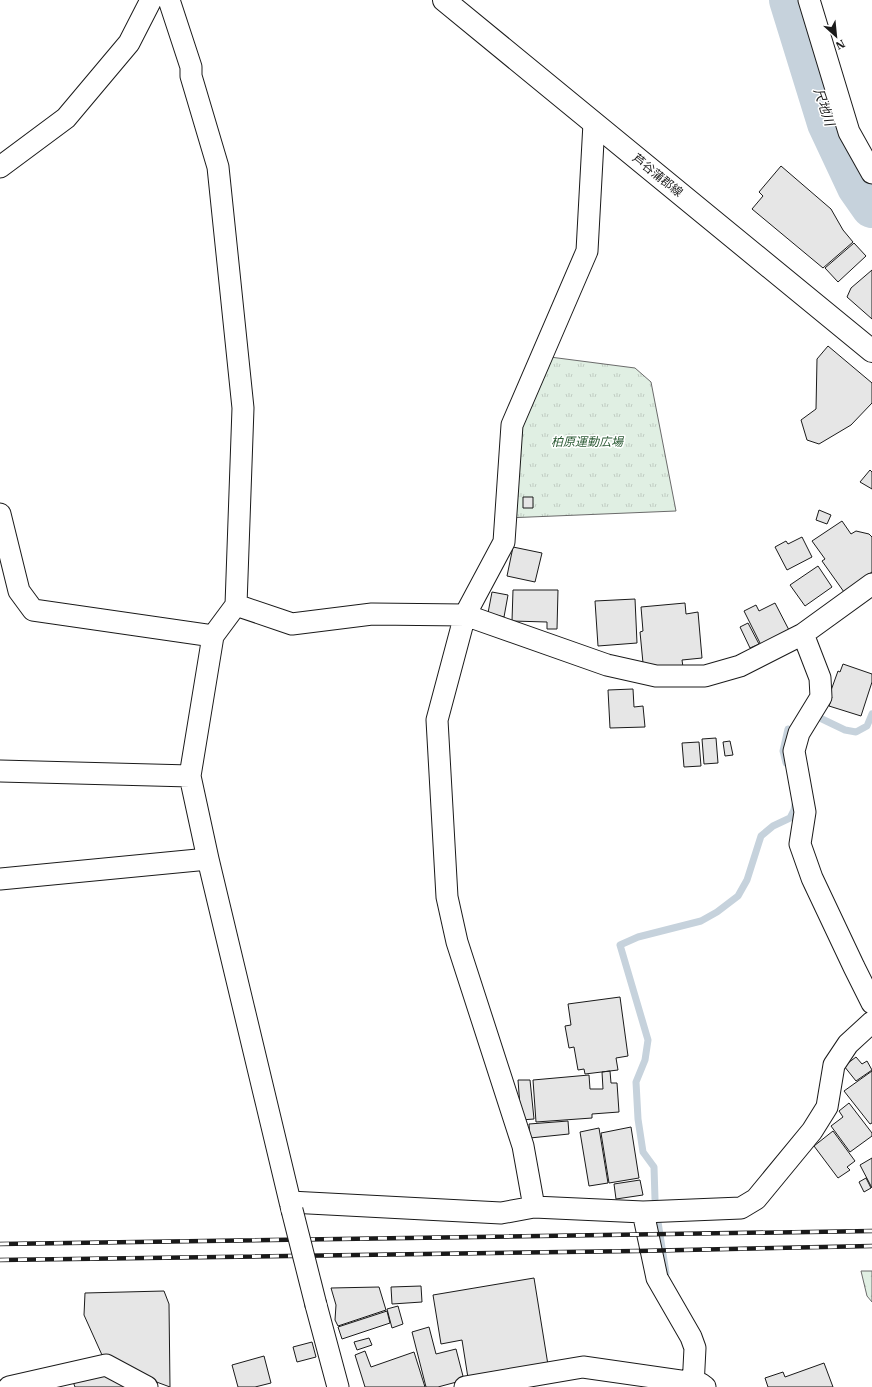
<svg xmlns="http://www.w3.org/2000/svg" width="872" height="1387" viewBox="0 0 872 1387" font-family="'IBM Plex Serif','Noto Sans JP',serif">
<style>
.forest{fill:url(#forest-firs);stroke:#6a6a6a}
.park{fill:url(#park-tufts);stroke:#6a6a6a}
.lines{fill:none;stroke-linecap:round;stroke-linejoin:round}
.stream{stroke:#c6d2dc;stroke-width:7}
.river{stroke:#c6d2dc;stroke-width:42}
.building{fill:#e6e6e6;stroke:#1a1a1a}
.street-casing{stroke:#1a1a1a;stroke-width:23}
.secondary-casing{stroke:#1a1a1a;stroke-width:24}
.street{stroke:#fff;stroke-width:21}
.secondary{stroke:#fff;stroke-width:22}
.rail-casing{stroke:#1a1a1a;stroke-width:4.5}
.rail{stroke:#fff;stroke-width:3;stroke-dasharray:9;stroke-linecap:butt}
.street-bridge-casing{stroke:#1a1a1a;stroke-width:23;stroke-linecap:butt}
.street-bridge{stroke:#fff;stroke-width:21}
.labels{text-anchor:middle;dominant-baseline:central;stroke-width:3;stroke-linejoin:round;paint-order:stroke}
.street-label{font-size:12px;fill:#1a1a1a;stroke:#fff}
.park-label{font-size:12px;font-style:italic;fill:#2b5a34;stroke:#fff}
.water-label{font-size:13px;font-style:italic;fill:#1a1a1a;stroke:#fff}
</style>
<defs>
<pattern id="forest-firs" width="22" height="20" patternUnits="userSpaceOnUse"><rect width="22" height="20" fill="#e0efe3"/><path d="M5 1l3.5 6h-7zM16 11l3.5 6h-7z" fill="#c0ccc2"/></pattern>
<pattern id="park-tufts" width="24" height="20" patternUnits="userSpaceOnUse"><rect width="24" height="20" fill="#e0efe3"/><path d="M3 7l-1-3M5 7V3M7 7l1-3M15 17l-1-3M17 17v-4M19 17l1-3" fill="none" stroke="#c0ccc2"/></pattern>
</defs>
<rect width="100%" height="100%" fill="#fff"/>
<path class="forest" d="M861 1271H872V1302L867 1296Z"/>
<path class="park" d="M550 357 635 368 651 382 676 511 506 518 512 425Z"/>
<g class="lines">
<path class="stream" d="M822 719 845 730 856 732 867 726 872 714
M786 763 783 751 788 729
M655 1199 654 1167 643 1152 638 1119 636 1082 645 1060 648 1040 620 945 638 937 701 921 717 912 738 896 747 880 761 836 773 826 790 818 794 810 796 800
M658 1222 666 1273"/>
<path class="river" d="M790 0 828 123 858 187 872 207"/>
</g>
<path class="building" d="M781 166 831 209 843 230 853 242 823 268 752 209 763 196 759 192Z
M854 243 866 256 838 282 825 268Z
M872 270V319L847 297 851 288Z
M828 346 872 383V403L851 425 819 444 807 440 801 420 816 409 817 359Z
M870 470 872 472V489L860 482Z
M523 497H533V508H523Z
M819 510 831 515 827 524 816 520Z
M842 521 851 534 856 531 869 534 872 537V572L844 592 822 561 825 559 812 541Z
M802 537 812 557 787 570 775 547 786 541 788 544Z
M513 547 542 553 535 582 507 576Z
M818 566 832 587 805 606 790 585Z
M513 590H558L557 629H547V622L512 621Z
M492 592 508 595 504 617 488 613Z
M635 599 637 643 598 646 595 601Z
M685 603 686 614 698 612 702 658 682 660 683 667 658 670 643 663 640 632 643 631 641 607Z
M775 603 790 632 762 647 744 611 756 605 759 611Z
M748 623 759 644 750 648 740 627Z
M843 664 872 674V682L861 716 829 706 832 697 829 696 838 671 840 672Z
M633 689 634 707 643 706 645 727 610 728 608 690Z
M716 738 718 763 704 764 702 739Z
M730 741 733 755 725 756 723 742Z
M699 742 701 766 684 767 682 743Z
M620 997 628 1056 616 1058 618 1070 585 1074 584 1069 578 1070 574 1047 569 1048 565 1026 571 1025 568 1004Z
M856 1057 862 1064 867 1061 872 1070 856 1081 844 1066Z
M610 1071 611 1083H617L619 1112 592 1114V1118L536 1122 533 1080 589 1075 590 1089H603L602 1072Z
M872 1071V1123L870 1124 844 1091Z
M518 1080H530L534 1119 521 1120Z
M849 1103 872 1133V1136L850 1152 831 1126 843 1117 839 1111Z
M568 1121 569 1134 530 1138 529 1124Z
M631 1127 639 1178 609 1183 601 1133Z
M599 1128 608 1183 589 1186 580 1132Z
M833 1131 855 1161 847 1167 850 1170 838 1178 814 1146Z
M872 1158V1188L860 1165Z
M866 1178 871 1188 864 1192 859 1182Z
M640 1180 643 1195 616 1199 614 1184Z
M534 1278 548 1365 468 1378 462 1340 441 1344 433 1295Z
M421 1286 422 1302 392 1304 391 1287Z
M379 1287 386 1310 338 1326 335 1320 336 1305 331 1288Z
M164 1291 169 1304 170 1387 135 1374 102 1355 84 1315 85 1293Z
M398 1306 403 1324 392 1328 387 1309Z
M387 1311 390 1323 342 1339 338 1327Z
M429 1327 436 1354 456 1349 464 1380 438 1387H426L412 1332Z
M369 1338 372 1345 357 1350 354 1342Z
M312 1342 316 1357 297 1362 293 1347Z
M365 1351 371 1367 414 1352 425 1387H365L355 1355Z
M264 1356 271 1383 255 1387H238L232 1365Z
M824 1363 833 1387H768L765 1378 783 1372 785 1377Z
M99 1371 132 1387H75L72 1379Z"/>
<g class="lines">
<g class="street-casing">
<path id="street" d="M169 0 191 67V76L218 167 243 408 236 605 213 636 190 776 208 859 292 1210
M809 0 849 132 872 173
M0 167 66 118 129 43 151 0
M0 514 19 591 33 610 213 636
M236 605 292 624 372 614 465 615 607 665 656 676H705L740 666 803 634 872 584
M803 634 820 678 821 697 799 733 794 751 805 812 800 844 812 878 854 967 872 1003
M0 771 190 776
M0 879 208 859
M290 1202 501 1213 534 1207 643 1212 741 1208 756 1199 812 1131 827 1107 834 1065 848 1044 872 1022
M534 1207 523 1146 457 942 447 897 437 720 465 615 504 542 512 425 587 251 594 123
M643 1212 657 1278 691 1337 695 1348 693 1387
M316 1305 338 1387
M9 1387 106 1365 147 1387
M465 1387 583 1367 701 1384 705 1387"/>
</g>
<g class="secondary-casing">
<path id="secondary" d="M444 0 872 351"/>
</g>
<use href="#street" class="street"/>
<use href="#secondary" class="secondary"/>
<g class="rail-casing">
<path id="rail" d="M0 1244 872 1231
M0 1260 637 1251 872 1246"/>
</g>
<use href="#rail" class="rail"/>
<g class="street-bridge-casing">
<path id="street-bridge" d="M292 1210 316 1305"/>
</g>
<use href="#street-bridge" class="street-bridge"/>
</g>
<g class="labels">
<g class="street-label">
<text transform="translate(658 175) rotate(39)">芦谷蒲郡線</text>
</g>
<g class="park-label">
<text x="587" y="441">柏原運動広場</text>
</g>
<g class="water-label">
<text transform="translate(824 107) rotate(71)">尺地川</text>
</g>
</g>
<g transform="translate(836 36) rotate(153)" stroke="#ffffff" stroke-width="3" paint-order="stroke">
<path d="M0-3L7 15L0 10L-7 15Z" fill="#1a1a1a"/>
<text y="-6" font-size="11" font-weight="bold" text-anchor="middle" fill="#1a1a1a">N</text>
</g>
</svg>
